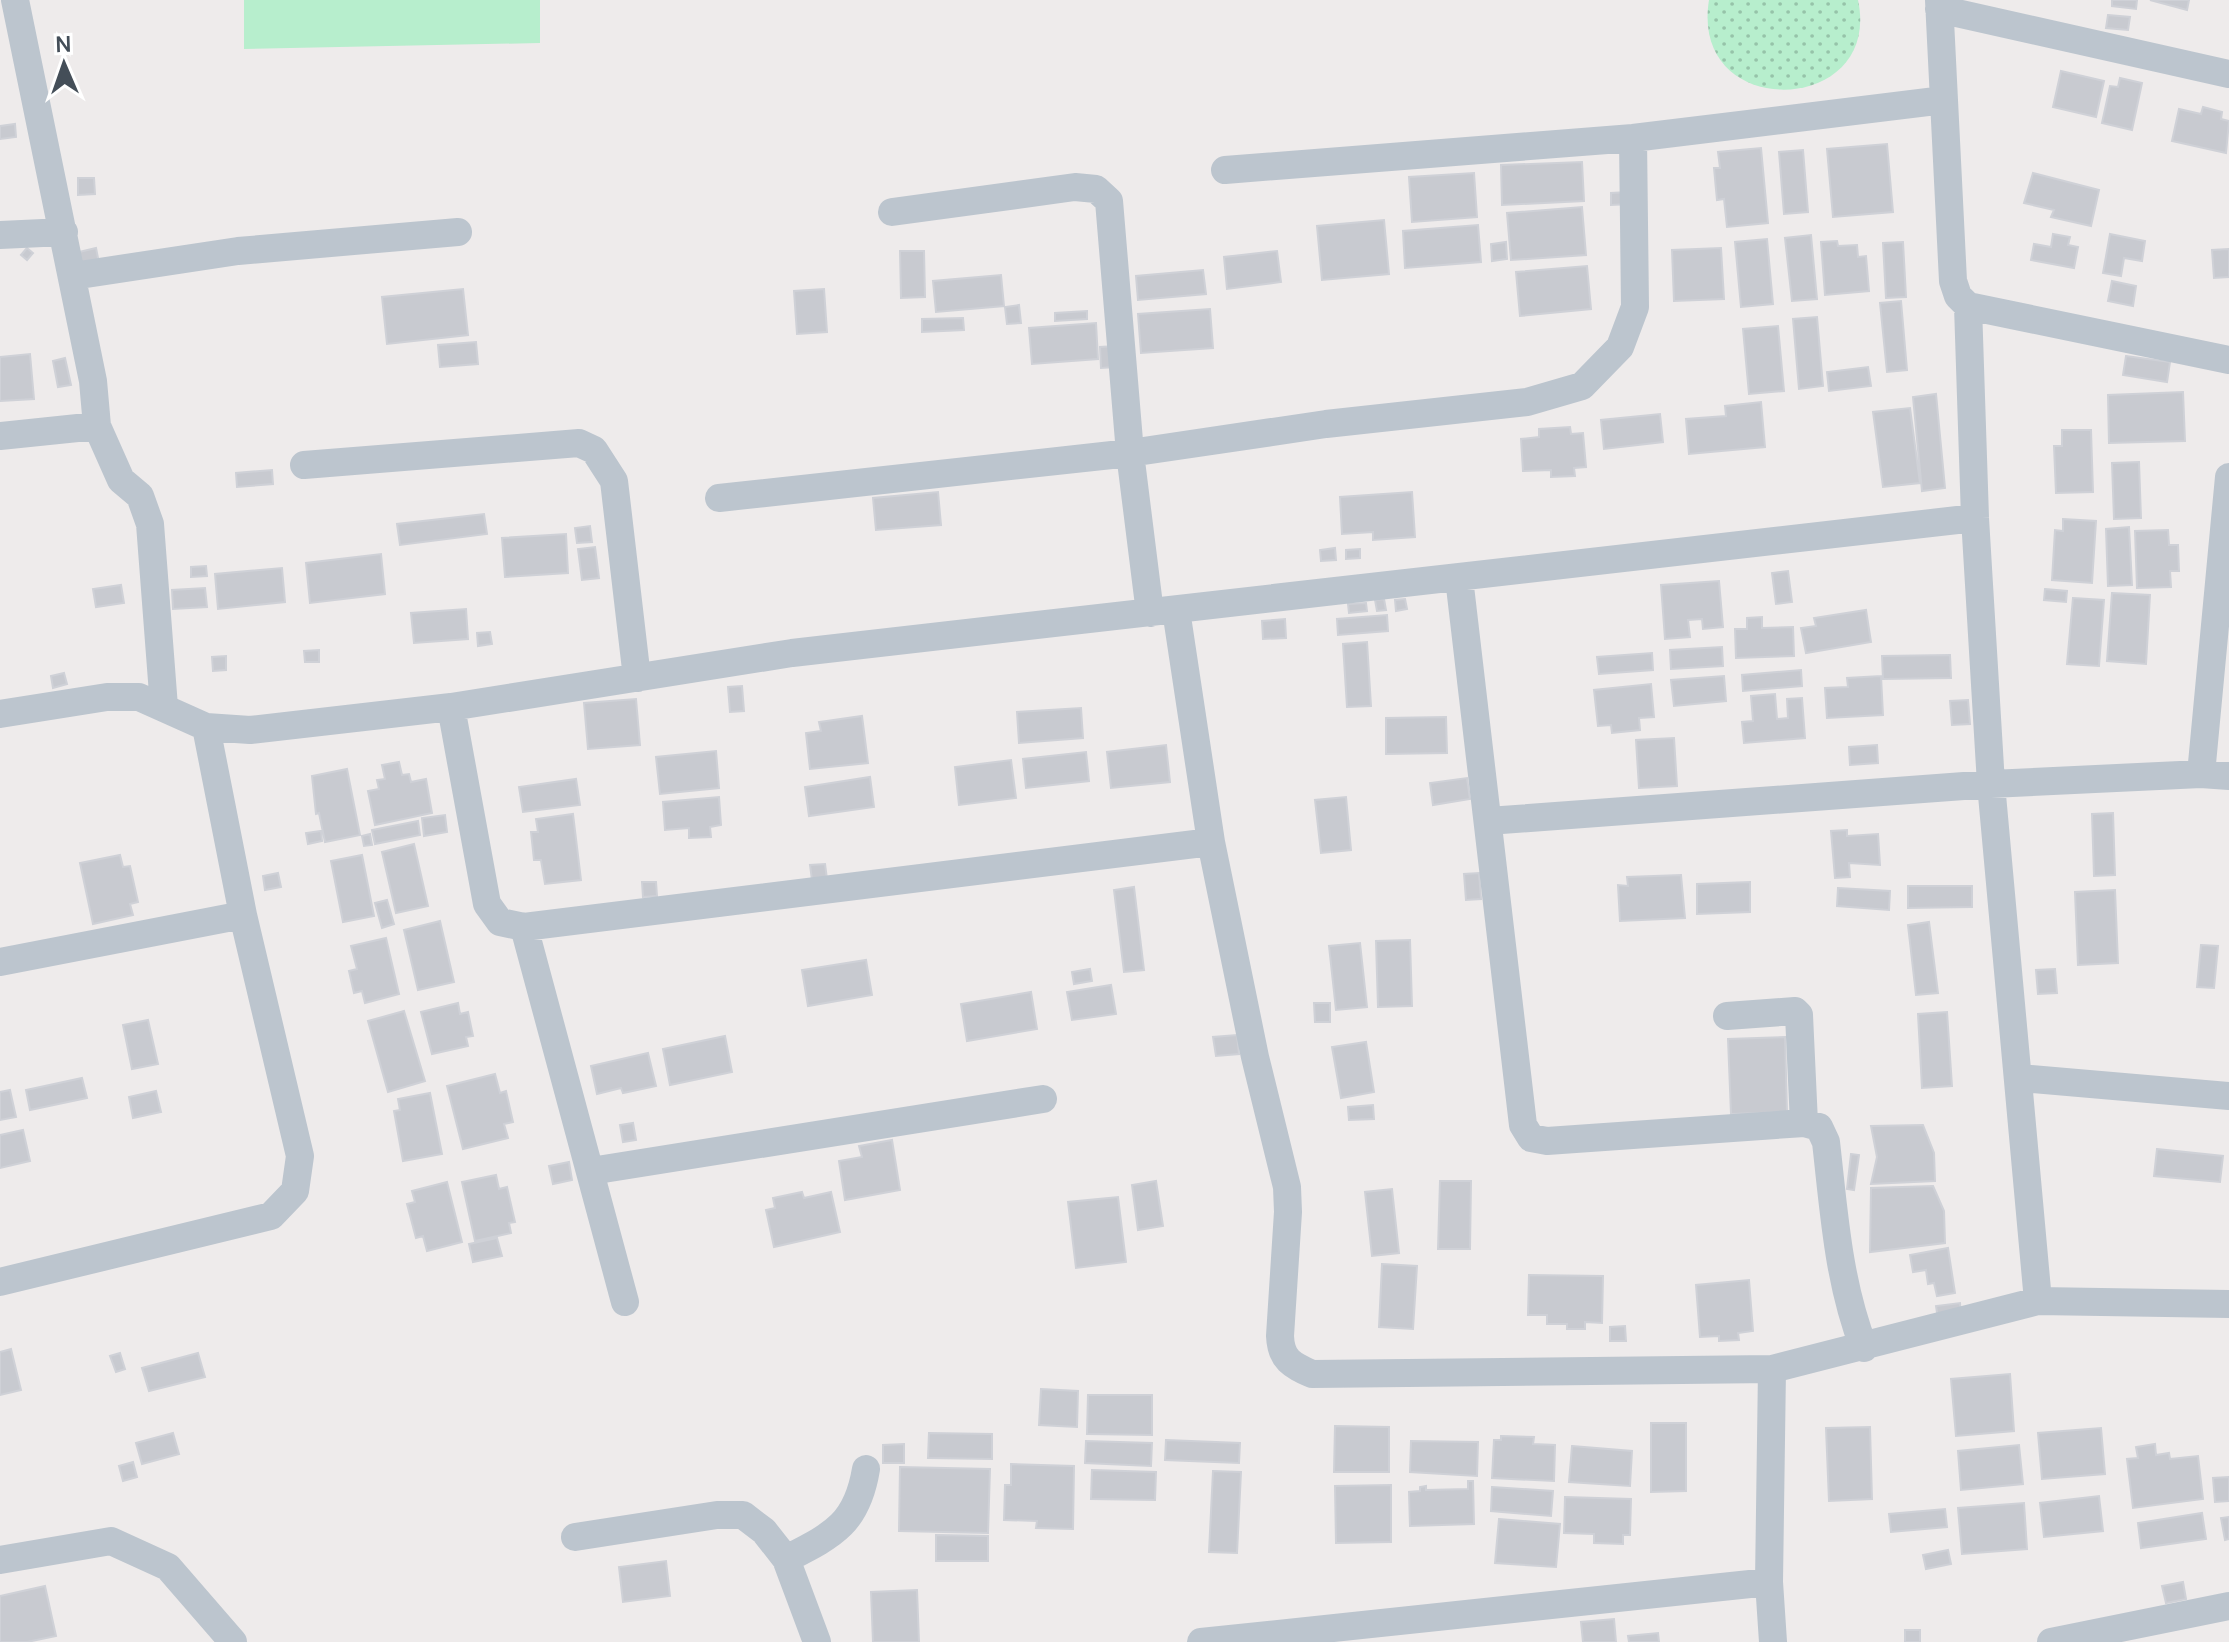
<svg xmlns="http://www.w3.org/2000/svg" width="2229" height="1642" viewBox="0 0 2229 1642" font-family="Manrope,sans-serif">
<style>
.park{fill:url(#park-dots)}
.pitch{fill:#b7eecd}
.building{fill:#c8cad0;stroke:#cfd1d7;stroke-width:2}
.lines{fill:none;stroke-linecap:round;stroke-linejoin:round}
.minor{stroke:#bcc5ce;stroke-width:28}
</style>
<defs>
<pattern id="park-dots" width="8" height="8" patternUnits="userSpaceOnUse" patternTransform="scale(2)"><rect width="8" height="8" fill="#b7eecd"/><path d="M2 2h.1M6 6h.1" fill="none" stroke="#96c3a9" stroke-width="1.8" stroke-linecap="round"/></pattern>
</defs>
<rect width="100%" height="100%" fill="#eeebeb"/>
<path class="park" d="M1709 0H1858C1883 116 1689 123 1709 0Z"/>
<path class="pitch" d="M244 0H540V43L244 49Z"/>
<path class="building" d="M2112 0H2137L2136 9 2112 6Z
M2150 0H2189L2187 10Z
M2108 15 2130 17 2128 30 2106 28Z
M2061 71 2104 81 2096 117 2053 107Z
M2120 78 2142 83 2132 130 2102 123 2110 86 2118 87Z
M2203 107 2222 112 2221 119 2229 121 2226 153 2172 141 2179 109 2201 114Z
M15 124 16 137 0 139V126Z
M1887 144 1893 212 1833 217 1827 149Z
M1761 148 1768 223 1727 227 1724 199 1717 200 1714 168H1720L1718 152Z
M1803 150 1808 212 1784 214 1779 152Z
M1582 162 1584 201 1502 205 1501 165Z
M1474 173 1477 217 1412 222 1409 177Z
M2033 173 2099 190 2091 226 2051 217 2054 210 2024 203Z
M78 178H94L95 194 78 195Z
M1629 192 1630 204 1611 205V193Z
M1582 207 1586 255 1511 260 1507 213Z
M1384 220 1389 274 1322 280 1317 226Z
M1478 225 1481 262 1405 268 1403 231Z
M2053 234 2070 237 2068 245 2078 247 2074 268 2031 260 2034 244 2051 247Z
M2110 234 2145 241 2142 261 2124 258 2121 276 2103 273Z
M1811 235 1817 299 1792 301 1785 238Z
M1767 239 1773 304 1741 307 1735 242Z
M1837 241 1838 246 1857 245 1858 257 1866 256 1869 291 1825 295 1821 242Z
M1506 242 1507 259 1492 261 1491 244Z
M1903 242 1906 297 1886 298 1883 243Z
M27 248 33 253 27 260 21 255Z
M96 248 99 263 82 266 79 252Z
M1721 248 1724 299 1674 301 1672 250Z
M2229 249V277L2214 278 2212 250Z
M900 251H924L925 297 901 298Z
M1277 251 1281 282 1227 289 1224 257Z
M1587 266 1591 309 1520 316 1516 272Z
M1203 270 1206 294 1138 300 1136 276Z
M1001 275 1004 306 936 312 933 281Z
M2112 281 2136 286 2133 306 2108 301Z
M463 289 468 335 387 344 382 297Z
M824 289 827 332 797 334 794 291Z
M1901 301 1907 370 1887 372 1880 303Z
M1019 305 1021 323 1007 324 1005 307Z
M1210 309 1213 348 1141 353 1138 314Z
M1087 311V319L1055 321V313Z
M1817 317 1823 386 1799 389 1793 319Z
M963 318 964 330 922 332V319Z
M1096 323 1098 359 1032 364 1029 328Z
M1778 326 1784 391 1749 394 1743 329Z
M476 342 478 364 440 367 438 345Z
M1115 346 1116 367 1101 368 1100 347Z
M30 354 34 399 0 401V357Z
M2126 356 2170 362 2167 382 2123 375Z
M65 358 71 385 58 387 53 361Z
M1868 367 1871 386 1829 391 1827 372Z
M2183 392 2185 441 2109 443 2108 395Z
M1936 394 1945 488 1922 491 1913 397Z
M1761 402 1765 447 1689 454 1686 419 1726 416 1725 406Z
M1910 408 1920 483 1883 487 1873 412Z
M1660 414 1663 442 1604 449 1601 420Z
M1570 427 1571 434 1583 433 1586 467 1574 468 1575 476 1551 477V470L1523 471 1521 439 1539 437V429Z
M2062 430H2091L2093 492 2056 493 2054 446H2062Z
M2139 462 2141 518 2114 519 2112 463Z
M272 470 273 484 237 487 236 473Z
M938 492 941 525 876 530 873 498Z
M1412 492 1415 537 1373 540V532L1342 534 1340 497Z
M484 514 487 534 400 545 397 524Z
M2063 519 2096 521 2092 583 2052 580 2055 530 2063 531Z
M590 526 592 542 577 543 575 528Z
M2129 527 2132 585 2108 586 2106 529Z
M2168 530 2169 545H2178L2179 571H2170L2171 587 2137 588 2135 531Z
M566 534 568 573 505 577 502 538Z
M595 547 599 578 582 580 578 549Z
M1335 548 1336 560 1321 561 1320 550Z
M1360 549V558L1346 559V550Z
M381 554 385 594 310 603 306 563Z
M206 566 207 576 191 577V567Z
M282 568 285 602 218 609 215 574Z
M1788 571 1792 602 1776 604 1772 573Z
M1719 581 1723 627 1703 629 1702 619 1688 620 1690 637 1665 639 1661 585Z
M121 585 124 603 96 607 93 589Z
M205 588 207 607 173 609 172 590Z
M2045 589 2067 591 2066 602 2044 600Z
M2112 593 2150 595 2146 664 2107 661Z
M2073 598 2104 600 2099 666 2067 664Z
M1384 599 1386 610 1377 611 1375 600Z
M1405 599 1407 609 1396 611 1395 600Z
M1366 603 1367 611 1349 613 1348 604Z
M466 609 468 639 414 643 411 613Z
M1866 610 1871 642 1806 653 1801 628 1816 626 1814 618Z
M1387 615 1388 631 1338 635 1337 619Z
M1762 617V628L1793 627 1794 656 1736 658 1735 629H1747V618Z
M1285 619 1286 638 1263 639 1262 621Z
M490 632 492 644 478 646 477 633Z
M1367 642 1371 706 1347 707 1343 644Z
M1722 647 1723 666 1671 669 1670 650Z
M319 650V662H305L304 651Z
M1652 653 1653 670 1599 674 1597 657Z
M1950 655 1951 678 1883 679 1882 656Z
M226 656V670L213 671 212 657Z
M1801 670 1802 686 1743 691 1742 675Z
M64 673 67 684 53 688 51 676Z
M1724 676 1726 701 1674 706 1671 680Z
M1881 676 1883 715 1827 718 1825 688 1848 687 1847 678Z
M1651 684 1654 717 1639 718 1640 730 1612 733 1611 725 1598 726 1594 690Z
M742 686 744 711 730 712 728 687Z
M1775 694 1777 719 1788 718 1787 699 1802 698 1805 738 1744 743 1742 722 1753 721 1751 696Z
M636 699 640 745 588 749 584 703Z
M1968 700 1970 724 1952 725 1950 701Z
M1081 708 1083 738 1019 743 1017 712Z
M862 716 868 763 810 769 806 733 821 731 819 722Z
M1446 717 1447 753 1386 754V718Z
M1674 738 1677 786 1639 788 1636 740Z
M1166 745 1170 782 1111 788 1107 752Z
M1877 745 1878 763 1850 765 1849 747Z
M716 751 719 788 660 794 656 757Z
M1086 752 1089 781 1026 788 1023 759Z
M1011 760 1016 798 959 805 955 767Z
M399 762 402 775 409 774 411 782 426 779 432 813 375 825 368 791 379 789 377 780 385 779 382 765Z
M347 769 360 835 325 842 319 813 316 814 312 776Z
M870 777 874 807 809 816 805 787Z
M1467 778 1470 799 1433 805 1430 783Z
M576 779 580 805 523 812 519 787Z
M719 797 721 825 710 827 711 837 689 838V828L665 830 663 802Z
M1346 797 1351 850 1321 853 1315 800Z
M2113 813 2115 875 2094 876 2092 814Z
M573 814 581 880 545 884 541 860H534L531 832H538L536 819Z
M445 815 447 832 424 836 422 818Z
M418 821 420 835 375 844 372 830Z
M1847 830V836L1878 834 1880 865 1849 863 1850 877 1835 878 1831 831Z
M321 831 322 841 308 844 306 833Z
M370 834 372 845 364 846 362 836Z
M414 844 428 906 396 913 382 852Z
M120 855 123 867 130 866 138 902 130 904 133 915 93 924 80 863Z
M362 855 374 916 343 922 331 861Z
M825 864 827 879 812 880 810 865Z
M278 873 281 887 265 890 263 876Z
M1479 873 1481 899 1466 900 1464 874Z
M1681 875 1685 918 1620 921 1618 885 1628 886 1627 877Z
M642 882H656L657 896 643 897Z
M1750 882V912L1697 914V884Z
M1908 886H1972V907L1908 908Z
M1134 887 1144 970 1124 972 1114 890Z
M1838 888 1890 891 1889 910 1837 906Z
M2115 890 2118 963 2078 965 2075 892Z
M387 900 394 924 382 928 375 903Z
M440 921 454 982 418 990 404 930Z
M1929 922 1938 993 1916 995 1908 925Z
M386 938 399 994 365 1003 362 991 354 993 349 971 357 969 351 946Z
M1410 940 1412 1006 1378 1007 1376 941Z
M1360 943 1367 1007 1336 1010 1329 946Z
M2201 945 2218 946 2214 988 2197 987Z
M866 960 872 995 808 1006 802 970Z
M1090 969 1092 981 1074 984 1072 972Z
M2055 969 2057 993 2038 994 2036 970Z
M1111 985 1116 1014 1072 1020 1067 992Z
M1031 992 1037 1029 967 1041 961 1004Z
M458 1003 460 1014 468 1012 473 1036 466 1037 468 1046 432 1054 421 1012Z
M1314 1003H1330V1022H1315Z
M404 1011 425 1081 388 1092 368 1021Z
M1947 1012 1952 1086 1922 1088 1918 1014Z
M148 1020 158 1064 132 1069 123 1025Z
M1237 1035 1239 1054 1216 1056 1213 1037Z
M725 1036 732 1072 670 1085 663 1049Z
M1785 1037 1787 1112 1731 1114 1728 1039Z
M1366 1042 1374 1092 1341 1098 1332 1047Z
M648 1053 656 1086 623 1093 621 1088 597 1094 591 1066Z
M495 1074 500 1093 506 1091 513 1122 504 1124 508 1138 463 1149 447 1086Z
M82 1078 87 1098 30 1110 26 1090Z
M10 1090 16 1117 0 1120V1092Z
M156 1091 161 1112 133 1118 129 1097Z
M430 1093 442 1154 403 1161 394 1111 400 1110 398 1099Z
M1373 1105 1374 1119 1349 1120 1348 1107Z
M633 1123 636 1140 623 1142 620 1125Z
M1923 1125 1934 1153 1935 1181 1871 1184 1877 1157 1871 1126Z
M23 1130 30 1161 0 1168V1135Z
M892 1140 900 1190 845 1200 839 1161 862 1157 859 1146Z
M2157 1149 2223 1156 2220 1182 2154 1176Z
M1851 1154 1859 1155 1854 1190 1847 1189Z
M569 1162 572 1180 553 1184 549 1166Z
M496 1175 499 1189 507 1187 515 1222 509 1223 511 1233 475 1241 462 1182Z
M1156 1181 1163 1226 1138 1230 1132 1185Z
M1440 1181H1471L1470 1249H1438Z
M447 1182 462 1242 427 1251 423 1236 416 1238 407 1204 415 1202 412 1191Z
M1933 1186 1944 1211 1945 1243 1870 1252 1871 1188Z
M1392 1189 1399 1253 1372 1256 1365 1192Z
M802 1192 804 1198 831 1192 840 1232 774 1247 766 1210 775 1208 773 1198Z
M1118 1197 1126 1262 1076 1268 1068 1202Z
M497 1238 502 1256 473 1262 469 1244Z
M1948 1248 1955 1293 1937 1296 1934 1283 1928 1284 1926 1270 1913 1272 1910 1255Z
M1382 1264 1417 1266 1413 1329 1379 1327Z
M1529 1275 1603 1276 1602 1323 1585 1322V1329H1567V1324H1547V1315H1528Z
M1749 1280 1753 1331 1738 1333 1739 1340 1719 1341V1336L1700 1337 1696 1285Z
M1960 1303 1961 1316 1938 1319 1936 1306Z
M1625 1326 1626 1341H1610V1327Z
M11 1349 21 1390 0 1395V1352Z
M120 1353 125 1369 116 1372 110 1356Z
M198 1353 205 1377 149 1391 142 1368Z
M2010 1374 2014 1431 1956 1436 1951 1379Z
M1041 1389 1078 1391 1077 1427 1039 1425Z
M1088 1395H1152V1435L1087 1434Z
M1651 1423H1686V1491L1651 1492Z
M1335 1426 1389 1427V1472H1334Z
M1870 1427 1872 1499 1829 1501 1826 1428Z
M2101 1428 2105 1474 2042 1479 2038 1433Z
M173 1433 179 1454 142 1464 136 1443Z
M929 1433 992 1434V1459L928 1458Z
M1501 1436 1534 1437 1533 1444 1555 1445 1554 1481 1492 1478 1494 1440H1501Z
M1166 1440 1240 1443 1239 1463 1165 1460Z
M1086 1441 1152 1443 1151 1466 1085 1463Z
M1411 1441 1478 1442 1477 1476 1410 1472Z
M904 1444V1463H883V1445Z
M2155 1444 2156 1455 2169 1453 2170 1459 2198 1456 2203 1499 2133 1508 2127 1459 2138 1458 2136 1447Z
M2019 1445 2023 1484 1961 1490 1958 1451Z
M1572 1446 1632 1451 1630 1486 1569 1482Z
M133 1462 137 1477 123 1481 119 1466Z
M1011 1464 1074 1466 1073 1529 1036 1528 1037 1521 1004 1520 1005 1485H1011Z
M900 1467 990 1469 988 1533 899 1531Z
M1092 1470 1156 1472 1155 1500 1091 1499Z
M1213 1471 1241 1472 1237 1553 1209 1552Z
M2229 1477V1501L2215 1502 2213 1478Z
M1468 1481H1473L1474 1524 1410 1526 1409 1492 1420 1491V1487L1426 1486V1490L1468 1489Z
M1391 1485V1542L1336 1543 1335 1486Z
M1492 1487 1553 1491 1551 1516 1491 1511Z
M2099 1496 2103 1531 2044 1537 2040 1503Z
M1565 1497 1631 1499 1630 1535H1623V1544L1594 1543V1534L1564 1533Z
M2024 1503 2027 1549 1962 1554 1958 1508Z
M1945 1509 1947 1527 1891 1532 1889 1514Z
M2202 1513 2206 1539 2141 1548 2138 1523Z
M2229 1517V1539L2225 1540 2221 1518Z
M1499 1519 1560 1524 1556 1567 1495 1563Z
M936 1535 988 1536V1561H936Z
M1948 1550 1951 1564 1926 1569 1923 1555Z
M666 1561 670 1596 623 1602 619 1567Z
M2183 1582 2186 1599 2166 1603 2162 1586Z
M45 1586 56 1636 27 1642H0V1596Z
M917 1590 919 1642H873L871 1592Z
M1614 1619 1616 1642H1583L1581 1622Z
M1905 1630H1920V1642H1905Z
M1658 1633 1659 1642H1629L1628 1636Z"/>
<g class="lines">
<path class="minor" d="M15 0 93 381 97 426 121 480 140 496 150 524 164 707
M1939 0 1953 281 1958 296 1968 306 2229 360
M1939 9 2229 74
M1225 170 1633 138 1944 100
M892 212 1075 187 1096 189 1109 201 1130 453 1150 613
M0 235 64 232
M73 276 238 251 458 232
M1968 306 1975 518 1991 784 2038 1301
M0 436 97 426
M304 465 579 443 594 450 614 481 637 678
M719 498 1130 453 1326 424 1527 402 1582 386 1620 347 1635 307 1633 138
M1459 578 1523 1125 1531 1138 1547 1141 1804 1123 1819 1127 1826 1142C1834 1212 1838 1281 1864 1348
M1176 610 1211 842 1255 1057 1287 1187 1288 1212 1280 1336C1281 1360 1292 1365 1312 1374L1772 1369 2038 1301 2229 1304
M451 707 487 904 500 922 524 927 1211 842
M0 714 107 697H139L206 727 250 730 451 707 792 653 1975 518
M2201 774 2229 477
M1488 821 1991 784 2201 774 2229 776
M524 927 625 1302
M0 962 243 915
M1727 1016 1795 1011 1799 1015 1804 1123
M2020 1078 2229 1096
M591 1171 1043 1099
M0 1282 271 1216 295 1191 300 1156 243 915 206 727
M1772 1369 1769 1582 1773 1642
M575 1537 717 1515H743L764 1531 786 1559 817 1642
M786 1559C833 1535 857 1524 866 1469
M0 1560 111 1541 168 1567 233 1642
M1201 1642 1769 1582
M2051 1642 2229 1606"/>
</g>
<g transform="translate(64 64) rotate(358)" stroke="#ffffff" stroke-width="6" paint-order="stroke">
<path d="M0-6L14 30L0 20L-14 30Z" fill="#444e58"/>
<text y="-12" font-size="22" font-weight="bold" text-anchor="middle" fill="#444e58">N</text>
</g>
</svg>
